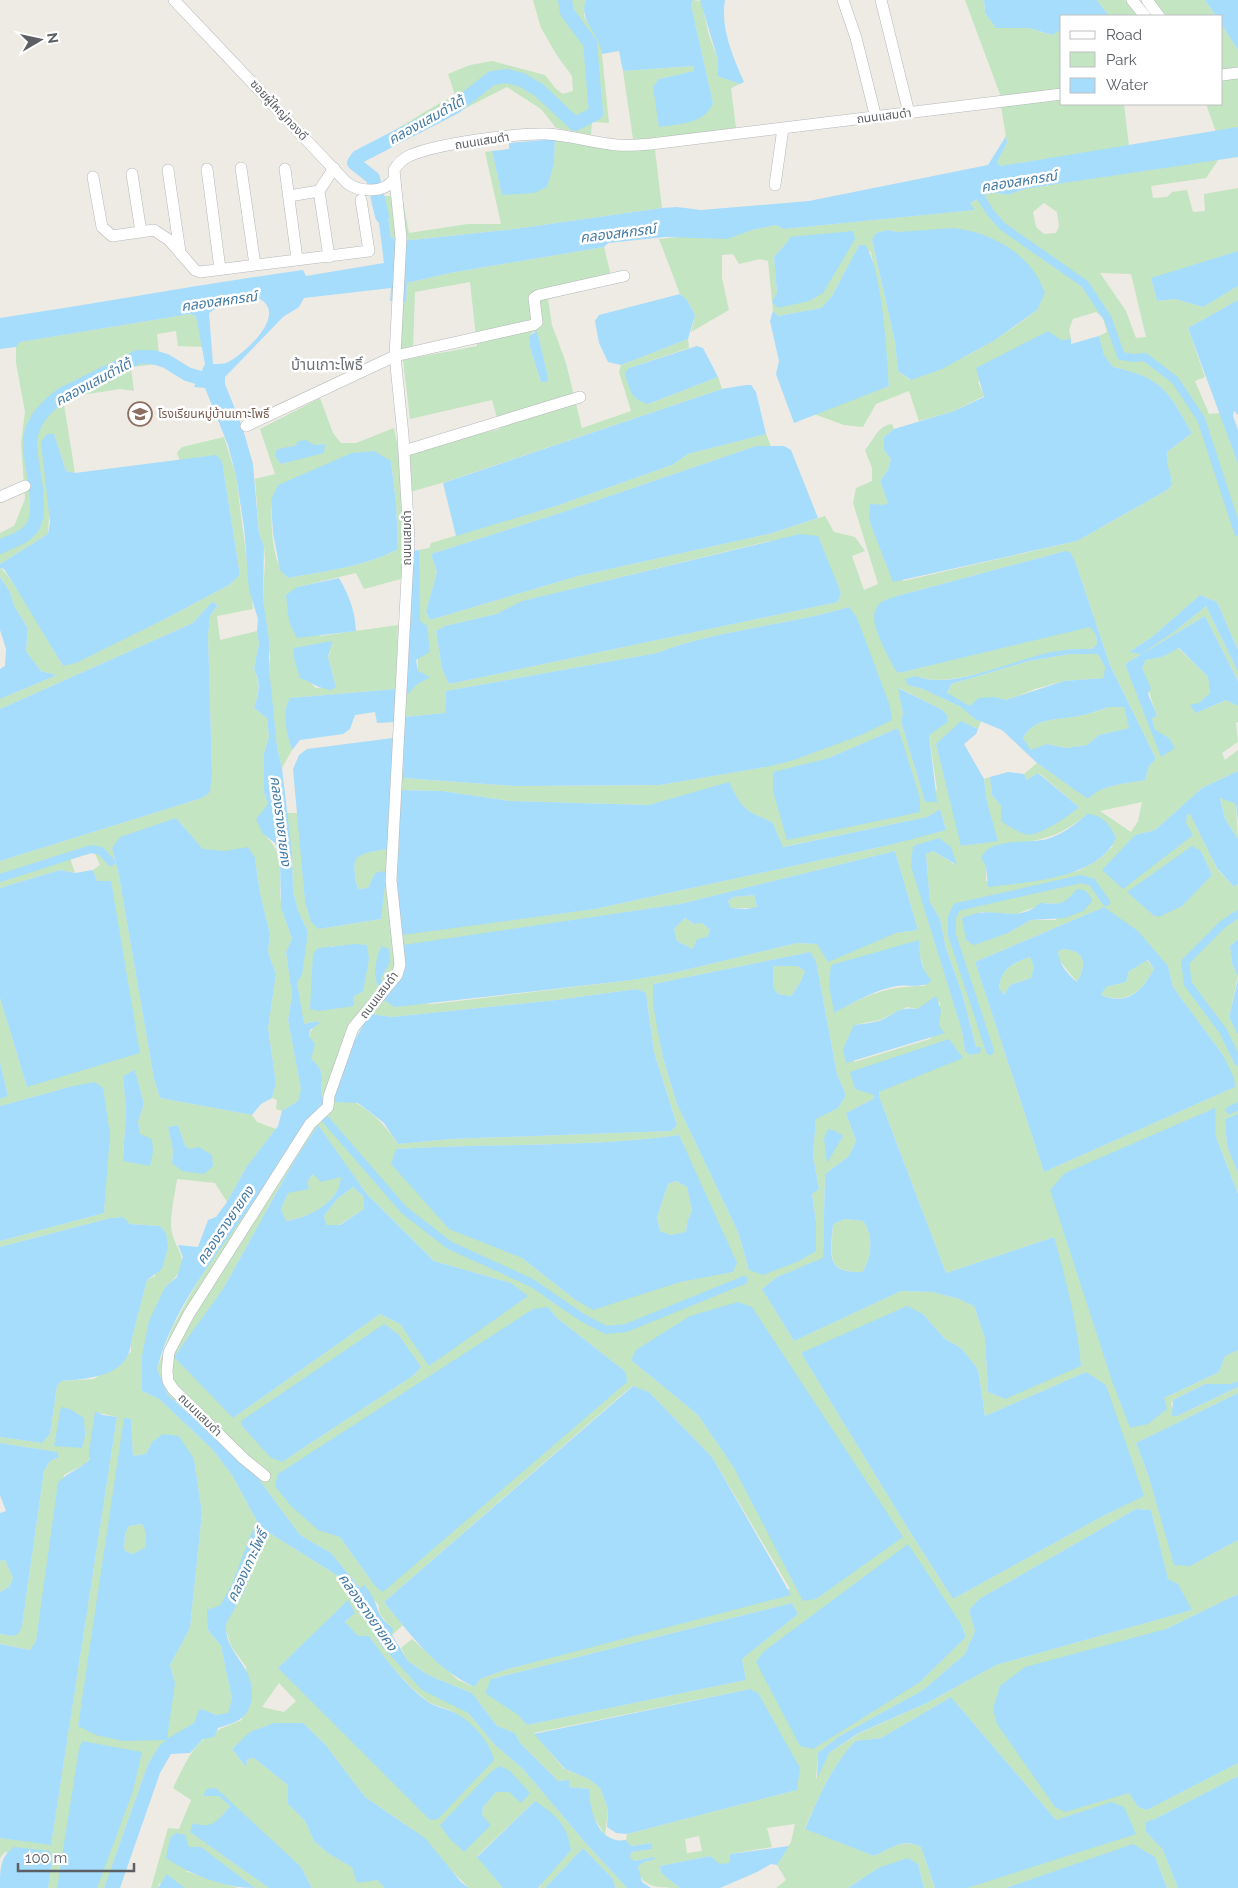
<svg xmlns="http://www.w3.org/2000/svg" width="1238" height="1888" viewBox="0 0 1238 1888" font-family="Raleway,'Noto Sans Thai',sans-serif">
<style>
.green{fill:#c3e5c1;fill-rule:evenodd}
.water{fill:#a6dcfc;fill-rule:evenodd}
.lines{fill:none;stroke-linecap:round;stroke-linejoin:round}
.canal{stroke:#a6dcfc;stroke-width:8}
.river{stroke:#a6dcfc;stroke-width:14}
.minor-casing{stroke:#b4b7ba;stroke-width:12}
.minor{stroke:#fff;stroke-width:11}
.labels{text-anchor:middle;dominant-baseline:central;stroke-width:5;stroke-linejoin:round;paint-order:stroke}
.street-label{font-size:12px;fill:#5c6064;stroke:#fff}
.education-label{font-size:12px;fill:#785e54;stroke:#fff;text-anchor:start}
.water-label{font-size:14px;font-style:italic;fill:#4179a5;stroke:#fff}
.quarter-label{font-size:15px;fill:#6d7276;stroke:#fff}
</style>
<rect width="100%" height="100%" fill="#eeebe4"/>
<path class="green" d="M533 0H586L584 16 601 45 609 123 592 122 591 135 556 128 541 109 507 87 363 160 359 151C392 133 422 112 455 95L448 74 470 65 492 61 545 75 556 89 563 94 573 91 572 76 558 57 541 28Z
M693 0 701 1 709 35 718 60 717 76 740 84 731 88 736 128 624 142 633 139 623 71 694 66 695 71 659 79V127L678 124 713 103 691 5Z
M965 0H984L985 13 996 28H1029L1051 35 1062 29V90L1001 97Z
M1097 0H1125L1137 16H1109Z
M1152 0H1205L1216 16H1164Z
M1222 25 1238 50V68L1222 71Z
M1238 77V127L1216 132 1206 104H1222V79Z
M1062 100V104H1124L1129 146 1000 166 997 162 1007 143 1001 106Z
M555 139 596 147 655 150 662 208 514 229 412 240 391 238 385 196H402L409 233 468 224H501L485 152 492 151 502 195 554 163Z
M1219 159 1206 178 1151 186 1153 198 1167 197 1172 192 1187 190 1193 212 1205 211 1204 194 1238 188V251L1151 279 1157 301 1175 299 1203 307 1238 286V300L1188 328 1205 377 1195 381 1209 414 1220 413 1238 464V650L1217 602 1200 595 1152 637 1129 652 1141 653 1174 632 1206 606 1238 672V681L1205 616 1125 664 1162 756 1169 738 1155 731 1152 719 1157 715C1150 699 1148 684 1142 668L1146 660 1162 657 1178 648 1208 677 1210 693 1199 703 1196 713 1226 700 1238 706V722L1236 723 1238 742 1222 753 1225 760 1238 750V771L1202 788 1155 830 1135 835 1124 888 1142 872 1186 823V813L1190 814 1218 870 1234 887 1238 884V939L1230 946 1232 964 1238 976 1229 1017 1238 1035V1114L1225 1119 1227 1146 1238 1173V1194L1216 1137 1214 1108 1164 1398 1219 1372 1225 1356 1238 1350V1381L1230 1384H1205L1173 1400 1171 1405 1177 1416 1238 1387V1393L1136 1443 1149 1477 1190 1566 1238 1540V1594L1166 1629 1119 1794 1129 1793 1138 1807 1147 1810 1238 1763V1776L1155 1819 1145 1822 1146 1832 1163 1850 1178 1888H1167L1155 1857 1133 1845 1006 1888H967L1111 1803 1056 1820 951 1697 881 1738 855 1741C832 1766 818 1797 805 1828L874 1856C889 1849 905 1838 921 1847L935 1888H924L918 1864 878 1868 848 1888H776L786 1880 777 1865 791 1842 795 1824 767 1828 772 1847 730 1854 729 1863 720 1865 710 1856 660 1866 661 1873 680 1888C661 1888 639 1888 638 1867L641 1863 650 1861 649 1858 634 1861 630 1859V1852L652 1849V1843L631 1846 626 1840 627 1834 797 1790 750 1689 534 1733 564 1769 589 1779 600 1788 608 1809 605 1835 590 1812V1789L569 1787V1780L558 1781 520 1743 515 1733 497 1726 472 1693 428 1675 408 1661 401 1648 412 1639 458 1680 475 1687 480 1679 508 1669 790 1589 712 1457 649 1392 632 1386 384 1602 403 1625 392 1635V1629L380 1614 378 1604 361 1589 331 1553 300 1535 250 1467 168 1395 157 1369 172 1328 199 1279 306 1120 324 1102C316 1084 331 1075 311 1059 311 1045 304 1032 319 1023L316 1021 303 1024 297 982 308 932 298 910 293 891 292 852 286 813H298L305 902 311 922 320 929 381 919 375 873 368 888 358 889C350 851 353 856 387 849L393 738 403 737V778L515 786 660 785 766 767 849 607C786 626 718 629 657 653L446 691 445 713 404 717C404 712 403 703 405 698 410 686 418 687 418 671 417 631 419 591 419 550L429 548 431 543 556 506 672 465 688 454 766 434 771 446H756L557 514 431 554 437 572 426 613 430 620 578 576 769 534 825 516 834 532 855 537 865 551 852 556 864 590 878 584 853 503 856 488 872 481V468L865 450C874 440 877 426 892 424L894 429 884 437V450L891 459 888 470 880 481 888 503 869 520 877 539 903 581 1077 541 1169 489C1176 479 1168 475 1166 465 1166 461 1167 456 1167 452L1192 433C1168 391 1162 378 1113 367L1104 356 1099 336 1107 332 1103 318 1096 312 1073 319 1069 330 1071 339 1061 340 978 382 984 396 954 411 919 421 909 391 876 404 863 427 844 425 814 414 889 386 881 308 871 252 859 245 832 296 821 308 778 316 773 311 768 261 760 259 739 264 733 254 722 255V278L729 310 691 332 695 315 687 300 680 294 659 239 752 230 776 225 784 229 974 210 970 203 991 192 1008 195 1024 189ZM1044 203 1057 212 1059 226 1056 233 1044 234 1036 227 1033 212ZM887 230 898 232 1037 310C999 340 956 364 910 380L898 371 895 342 872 241 876 233ZM789 240H855L777 293 774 257ZM1100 273 1131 274 1146 337 1136 338 1126 311ZM769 541 841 593 838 602 449 684 442 669 436 631 445 626 496 614 523 601ZM1065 551 1075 561 1110 665 1156 759 1149 766 1145 780C1126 784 1102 784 1088 798L1037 763 1024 774 1025 780 1039 773 1079 807 1018 829 1010 827 1001 806 992 795 990 777 984 779 987 802 997 840 962 846 936 744 965 723 978 729 981 721 961 707 923 689 908 685 916 676C948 690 1019 660 1054 652 1066 649 1080 649 1092 649L1097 644 1096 635 1090 626 899 673 897 596ZM899 688 941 709 947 716 929 735 937 790 925 802 901 721 903 713ZM898 728 900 737 773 791V773L829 758ZM729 783C743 810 744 810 772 822L782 847 927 817 940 809 946 829 894 844 595 909 402 934 397 884 401 790 442 791 510 801 649 805ZM1142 802 1138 821 1131 832 1100 811ZM1087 814 1113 846 1098 860 1078 871 986 881V866L995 846C1034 841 1056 841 1087 814ZM913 846 951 847 956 865 933 851 926 854 930 902 940 919 946 948 963 996 976 1047 965 1051 962 1031 917 883ZM895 851 918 930 817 944 797 943 677 972 632 980 433 1004 382 999 399 981 404 966 514 929 680 904ZM1201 851 1212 875 1153 915 1128 892ZM1067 901 1056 920H1031L1008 933 980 912 1016 914 1046 903 1057 904ZM1104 907 1168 966 1173 987 1223 1055 1235 1087 1044 1172 975 962ZM330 946H342L363 991 353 997ZM810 952 816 961 837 1074 846 1095 838 1108 816 1118 813 1155 819 1189 812 1193 816 1221 749 1270 738 1232 677 1104 663 1058 653 984ZM919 952 925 973V986C885 986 869 995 834 1012ZM637 989 646 993 654 1052 677 1125 671 1131 451 1139 398 1144C379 1116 364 1106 334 1091L357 1034 370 1014 392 1017 556 1000ZM940 1002 939 1026 930 1039 854 1062V1025L880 1020 907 1007 917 1009ZM949 1039 879 1091 880 1099 946 1273 1054 1237 1005 1399 988 1392 985 1338 974 1306 959 1299 932 1292 901 1291 794 1341 762 1289 777 1277 823 1259 825 1174 849 1156 856 1141 846 1113 873 1099 874 1095ZM318 1126 366 1193 434 1261 511 1283 429 1365 400 1324 380 1314 233 1418 223 1289 294 1161ZM679 1135 733 1272 574 1299 522 1258 396 1149C490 1143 585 1148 679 1135ZM548 1307 557 1318 626 1372 375 1586 340 1537ZM923 1314 945 1339 961 1348 978 1369 985 1416 1086 1372 1143 1496 1103 1516 953 1599 910 1532 801 1353ZM631 1360 903 1537 734 1468 698 1415ZM421 1367 414 1375 282 1462 270 1456 242 1426ZM1136 1509 1151 1510 1168 1580 1192 1610 996 1665 927 1703 860 1733 830 1752 816 1779 818 1753 838 1737 923 1690 965 1654 975 1631 969 1610 979 1599ZM792 1603 798 1614 742 1659 746 1680 527 1725 491 1679ZM961 1624 966 1637 920 1682ZM699 1836 702 1851 687 1853 685 1839Z
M604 247 613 284 548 299 552 325 566 363 582 428 631 411 619 372 621 365 688 339 689 348 629 368 648 404 718 377 722 389 445 482 410 492 406 450 500 429 492 400 410 419 403 360 477 346 470 282 415 292 413 347 399 349 402 302 406 301 407 283 450 273ZM533 332H537L548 377 541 382 530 347 529 336Z
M190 314 196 316 203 347 178 346 176 331 157 334 160 364 131 367 134 391 120 389 63 398 75 473 66 471 54 434 48 534 0 564V533L14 526 25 499 21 443 25 412 16 363V347L20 342Z
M320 398 333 433 341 443H356L394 428C404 475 407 532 401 579L364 589 356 573 297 587 320 636 398 625 396 689 290 698 288 737 292 750 282 768 277 747 272 707 269 668 270 657 263 599 265 561 264 546 259 534 255 479 275 474 260 429ZM325 444 301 458 282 464 277 449ZM391 461 396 503 398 549C364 567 325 571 288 578 270 561 272 524 271 500ZM332 649 328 657 336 687 316 688 309 681Z
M224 437 236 476 253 609 217 616 220 640 257 631 259 643 254 669C260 682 259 694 254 708L267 718 269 737 264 753V793L268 804 263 834C290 856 275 880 282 908 284 918 289 929 292 939L286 952 292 995 288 1020 301 1089 298 1101 282 1111 276 1109 277 1100 272 1098 276 1083 268 1028 276 974 268 952 270 934 260 893 255 858 203 849 176 818 112 848 119 876 154 1079 160 1098 252 1115 257 1122 276 1129 247 1166 227 1202 215 1183 177 1179C175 1194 171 1210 171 1225 172 1253 199 1259 165 1287L142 1391 159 1399 212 1449 232 1475 260 1527 343 1579 380 1644 450 1703 468 1713 495 1745 523 1769 583 1840 627 1888H615L613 1879 583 1848 545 1888H538L541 1886 535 1801 477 1856 503 1888H469L405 1824 365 1797 325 1744 303 1723C268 1723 258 1725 232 1749L246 1767 247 1759 254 1758 288 1785V1804L305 1821 314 1841 329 1854 377 1880 385 1888H312L301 1867 219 1796 230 1806 216 1823 191 1832 269 1888H255L235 1873 185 1871 238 1888H186L159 1883 158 1888H151L168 1828 179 1829 191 1800 173 1788C194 1745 197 1737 242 1720L246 1667 231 1646 225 1627 234 1606 208 1630 221 1646 232 1699 228 1714 216 1715 202 1709 194 1723 159 1746 148 1764 104 1888H48L52 1861 5 1852 0 1858V1838L51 1844 117 1417 95 1412 90 1458 85 1464 64 1475 36 1641 30 1650 0 1644V1634L13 1636 22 1626 44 1471 50 1461 59 1457 56 1452 0 1443V1437L42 1443 50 1434 57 1386 61 1381 94 1379 131 1352V1342L147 1280 155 1276 160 1226 130 1224 122 1217 110 1218 0 1247V1241L104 1213 109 1134 106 1112 73 1086 0 1106V1099L8 1096 0 1062V998L27 1087 111 881H97L93 870 100 865 92 847 70 858 75 873 60 870 0 888V861L202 798 212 773 208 635 210 616 218 605 212 602 193 623 0 709V699L57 675 41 671 26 651 28 628 14 606 10 592 0 577V568C10 572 54 651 63 666L167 618 229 585 240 575 222 461H180L177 453 182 447ZM135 1071 144 1104 138 1121 140 1135 123 1160 126 1110 123 1076ZM178 1125 185 1146 190 1149 172 1163 173 1151 168 1127ZM131 1420 133 1456 146 1454 152 1442 194 1459 202 1513 190 1628 170 1665 175 1683 78 1726ZM348 1601 355 1613 345 1622 358 1637 369 1636 387 1662 412 1688 430 1703 455 1712 278 1668ZM279 1683 296 1701 284 1712 262 1707ZM492 1771 509 1792H496L483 1807 482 1815 472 1843 464 1852Z
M1070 654H1098L1105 667V678L1064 681 1035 689 1018 696 1006 700 995 697 970 706 947 694 951 684 1029 661Z
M1109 707H1124L1130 728 1099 735 1087 745 1066 748 1047 744 1031 751 1023 738C1034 717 1058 720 1079 716 1089 714 1099 711 1109 707Z
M1220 797 1236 804 1238 839 1225 819Z
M754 895 757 908H731L728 901 734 897Z
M685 918 694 924 702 923 710 930 707 937 693 949 677 941 674 929Z
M1064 949C1086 951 1087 965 1077 982L1059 960 1058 951Z
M1030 957 1034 967 1031 978 1010 985 1004 995 999 988C1001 968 1013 963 1030 957Z
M1147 960 1154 969C1142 991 1128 1005 1101 995L1106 987 1126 982 1129 971Z
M772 966H797L805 971 801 981 791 996 778 994 773 987Z
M314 1173 342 1177C338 1203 309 1218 285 1221L281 1209 288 1193 307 1182Z
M676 1181 687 1187 692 1211 687 1222 686 1233 671 1235 660 1231 657 1217 668 1184Z
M353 1187 363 1196 364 1209 339 1225H325L324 1216 337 1199Z
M845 1219 863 1221C874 1235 872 1258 862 1272 824 1273 832 1253 833 1224Z
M142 1524 146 1533 145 1549 132 1554 124 1550 125 1534 129 1526Z
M5 1560 13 1578 9 1587 0 1592V1561Z"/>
<path class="water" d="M586 0H693L691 5 713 103C705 124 679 124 659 127L653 87 659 79 694 71V66L623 71 619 51 602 54C600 35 578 20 586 0Z
M700 0H725C720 28 733 57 744 82L740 84 717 76 718 60Z
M984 0H1097L1109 16H1062V29L1052 35 1029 28H996L985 13Z
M1205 0H1238V50L1222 25V16H1216Z
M1238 127V157L1024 189 1008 195 991 192 970 203 975 210 784 229 776 225 752 230 727 239 665 237 608 243 604 247 450 273 407 283 406 302 390 301 391 288 304 298 299 307 283 317 225 377V384L243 429 253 464 259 534 264 546 263 599 269 640V668L277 747 282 768 292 852 293 891 298 910 308 932 302 975 297 982 304 1024 316 1021 320 1023 310 1030 309 1036 315 1044 311 1059C331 1075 316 1084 324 1102 298 1128 280 1161 260 1192 223 1248 174 1302 157 1369L168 1395 250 1467 300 1535 331 1553 360 1588 364 1585C373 1594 375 1602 379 1613 382 1619 388 1624 393 1629L392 1635 408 1661 428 1675 472 1693 497 1726 515 1733 520 1743 558 1781 569 1780V1787L590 1789C588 1810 599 1845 626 1840L631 1846 652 1843V1849L631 1852 630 1858 634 1861 654 1857 655 1859 642 1863 638 1867 642 1882 651 1888H627L583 1840 523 1769 495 1745 468 1713 422 1690 380 1644 343 1579 260 1527 232 1475 212 1449 159 1399 142 1391V1356L149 1321 165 1287 177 1277 183 1257 178 1245 198 1247 208 1220 216 1217 227 1202 247 1166 278 1126 282 1111 298 1101 301 1089 288 1020 292 995 286 952 292 939 281 907 280 862 275 843 263 834 256 819 268 804 264 793V753L269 737 267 718 254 708C259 694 261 682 254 669L259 643 257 631 258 619 249 590 244 527 236 476 228 445 205 388 194 387 205 364 196 316 190 314 20 342 16 347 0 349V318C101 303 202 284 303 270L306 276 384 263 376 199 385 196 391 238 412 240 514 229 662 208 677 207 701 210 809 201 988 165 1006 136 1007 143 997 162 1000 166ZM260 299C288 315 244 354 228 362 224 364 218 364 213 364L209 313 218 307Z
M555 139 554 163 547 187 534 193 502 195 492 151 509 149V143Z
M954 228C993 233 1031 254 1045 293L1037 310 995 340 942 369 911 380 898 371 895 342 872 240 876 233 887 230 898 232Z
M853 231 855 239 823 293 809 301 778 308 772 302 777 293 774 257 789 240V237Z
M859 245H865C882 267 887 356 889 386L794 423 776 374 779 361 770 321 773 311 778 316 821 308 832 296Z
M1238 251V286L1203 307 1175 299 1157 301 1151 278Z
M680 294 687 300 695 315 688 339 621 365 608 362 599 343 595 321 599 315Z
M1238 300V415L1234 411 1233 416 1238 430V464L1188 328Z
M537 331 548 377 547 382H541L530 347 529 336Z
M1048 331 1061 340 1071 339V344L1099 336 1104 355 1113 367C1163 378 1168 391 1192 433L1167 452C1166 468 1171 471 1172 484L1169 489 1077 541 893 582 869 520 870 504 883 505 888 503 880 481 888 470 891 459 884 450V437L894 429 954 411 984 397 976 368Z
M697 346 703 348 718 377 648 404C631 399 629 389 625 373L629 368Z
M746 385H751L756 392 766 434 688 454 672 465 556 506 456 536 443 483 722 389Z
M47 434H54L66 471 75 473 216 455 222 461 240 575 229 585 167 618 76 663 63 666 13 583 4 569 0 568V564L48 534 50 522 41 442Z
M306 440 314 445 325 444 324 453 281 464 275 456 277 449 295 446 299 441Z
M756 446H784L791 450 818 518 769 534 578 576 430 620 426 612 437 572 431 554 557 514Z
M374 451 391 461 396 503 398 549C364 567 325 571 288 578L280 570 273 533 271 500 278 485 352 453Z
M800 534 818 536 841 593 838 602 449 684 442 669 436 631 445 626 496 614 522 601Z
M419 550 420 621 427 626 430 652 416 660 418 671 430 677 416 685 405 698 411 551Z
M1065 551 1070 552 1075 561 1110 665 1156 759 1149 766 1145 780C1126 784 1102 784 1088 799L1037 763 1002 730 975 719 961 707 923 689 908 685 905 679 916 676C952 692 1020 656 1058 651 1069 649 1081 649 1092 649L1097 644 1096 635 1090 627 899 673 895 670C888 654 864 618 879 604 883 600 892 598 897 596ZM1070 654H1098L1105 667 1104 678 1064 681 1006 700 995 697 979 698 970 706 947 693 951 684 1029 661ZM1109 707H1124L1129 728 1099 735 1087 745 1066 748 1047 744 1031 750 1023 738C1034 717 1058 720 1079 716 1089 714 1099 710 1109 707Z
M0 577 10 592 14 606 28 628 26 651 41 671 57 675 0 699V669L5 666 6 649 0 630Z
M339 578C349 595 355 611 356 631L297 638 289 622 286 595 297 587Z
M1200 595 1217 602 1238 650V672L1206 606 1174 632 1141 654 1129 652 1152 637Z
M212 602 218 605 210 616 208 635 212 773 210 792 202 798 0 861V709L193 623Z
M849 607 857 618 890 706 892 720 861 735 794 760 766 767 660 785 515 786 403 778 404 717 445 713 446 691 657 653C718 629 786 626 849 607Z
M1205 616 1238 681V706L1226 700 1196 713 1190 705 1199 703 1210 693 1208 677 1179 648 1162 657 1146 660 1142 668 1151 688 1148 694 1157 715 1152 719 1155 730 1169 738 1175 748 1161 757 1125 664Z
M332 641 328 657 336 687 331 690C317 688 313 683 300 678L293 655 294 648Z
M898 688 941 709 947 715 948 722 929 735 937 802H925L901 721 903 713Z
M396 689 395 722 377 723 375 712 355 715 350 729 343 734 300 740 292 750C287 735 281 712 290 698Z
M961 721 978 729 976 734 964 744 984 779 987 802 998 841 961 846 936 744Z
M898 728 920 798V812L787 840 773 791V772L829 758Z
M393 738 387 849C356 855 349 853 358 889L368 888 375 873 384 871 386 876 381 919 319 929 311 922 305 902 293 769 299 755 307 749Z
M1238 771V822L1236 804 1220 798 1225 819 1238 839V884L1234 887 1217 868 1190 814H1187L1186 823 1193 835 1123 889 1102 870 1135 835 1155 830 1202 788Z
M1008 772 1024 774 1026 780 1038 773 1079 807C1070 815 1037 839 1024 834 1017 831 1008 826 1001 821V806L992 795 990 777Z
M729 782C743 810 744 810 772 822L783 847 927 817 940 809 946 830 894 844 595 909 402 935 397 884 401 790 442 791 510 801 649 805Z
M1087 814C1103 815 1110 825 1116 838 1098 879 1027 882 988 887L986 866 981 858C990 837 1028 844 1047 839 1063 834 1075 825 1087 814Z
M176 818 203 849 224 851 248 847 255 858 260 893 270 934 268 952 276 974 268 1028 276 1083 272 1098 261 1104 252 1115 160 1098 154 1079 119 876 112 848 120 837Z
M939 838 951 847 957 865 933 851 926 854 930 902 940 919 946 948 963 996 976 1047H981L980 1053 970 1055 965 1051 962 1031 911 866 913 846Z
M1192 846 1201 851 1212 875 1182 906 1159 917 1153 915 1127 892Z
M895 851 918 930 896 933 828 962 817 944 797 943 677 972 632 980 395 1007 382 999C403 978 404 975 403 945L680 904ZM754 895 757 907 746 909 731 908 728 901 734 897ZM685 918 694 924 702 923 710 930 707 937 697 939 693 949 677 941 674 929Z
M60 870 75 873 93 870 97 881H111L140 1053 27 1087 0 998V888Z
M1077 889 1086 891 1092 899 1091 903 1083 911 1065 918 1031 920 1008 933 974 945 966 940 962 918C967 916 973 914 978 913 1000 909 1020 922 1040 903 1060 904 1063 906 1077 889Z
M1104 907 1138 931 1168 966 1173 987 1223 1055 1234 1078 1235 1087 1044 1172 975 962ZM1064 949C1086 951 1087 965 1077 982 1067 974 1059 964 1058 951ZM1030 957 1034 967 1031 978 1010 985 1004 995 999 988C1001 968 1013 963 1030 957ZM1148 960 1154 969C1142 991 1128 1006 1101 995L1106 987 1126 982 1129 971Z
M1238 939V976L1232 964 1230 946Z
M919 940C919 956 921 969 932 981 921 989 910 984 897 986 875 990 854 1002 834 1013L829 984 831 965Z
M355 944 367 945 369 959 363 991 353 997 354 1006 319 1011 310 1009 313 954 318 948Z
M382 946 389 949 390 962 381 978 382 985 379 987C372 977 376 956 382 946Z
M810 952 816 961 837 1074 846 1095 838 1108 816 1119 813 1155 819 1189 812 1194 816 1221V1251L799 1261 763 1275 749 1270 738 1232 677 1104 663 1058 653 1005V984ZM773 966H797L805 971 801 981 791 996 778 994 773 987Z
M1238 979V1035L1229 1017Z
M637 989 646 993 654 1052 677 1125 671 1131 451 1139 398 1144 384 1123 358 1103 335 1102C333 1077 357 1035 370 1014L392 1017 556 1000Z
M936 996 941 1010 939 1026 945 1033 846 1063 843 1049 854 1025C862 1024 871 1023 879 1021 895 1015 897 1006 917 1009Z
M949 1039 963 1058 879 1092 880 1099 946 1273 1054 1237C1066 1280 1077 1321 1081 1366L1005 1399 988 1392 985 1338 974 1306 959 1299 932 1292 901 1291 794 1341 762 1289 777 1277 823 1258 825 1174 849 1156 856 1141 846 1113 873 1099 874 1095 855 1089 850 1072ZM845 1219 863 1221C874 1235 872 1258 862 1272 824 1273 831 1253 833 1224Z
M0 1062 8 1096 0 1099Z
M135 1070 144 1104 138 1121 140 1134 152 1139 153 1152 150 1166 123 1161 126 1110 123 1076Z
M95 1082 103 1088 110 1134 104 1213 0 1241V1106L73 1086Z
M1215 1108 1216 1137 1238 1194V1350L1225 1356 1219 1372 1164 1398 1167 1409 1148 1424 1130 1428 1112 1381 1050 1190 1065 1173Z
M1238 1114V1173L1227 1146 1225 1119Z
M178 1125 185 1146 190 1149 199 1147 212 1155 213 1166 204 1174 182 1171 172 1163 173 1151 168 1127Z
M318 1125 366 1193 434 1261 511 1283 528 1296 429 1366 400 1324 380 1314 233 1418 174 1357 223 1289 294 1161ZM313 1174 321 1182 341 1177C340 1202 308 1218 286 1221L281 1209 288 1193 309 1189 307 1182ZM353 1187 363 1196 364 1209 340 1225H326L324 1216 337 1199Z
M828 1129 836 1131 843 1136 827 1163 824 1139Z
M679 1135 737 1263 733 1272 680 1282 593 1310 574 1299 522 1258 449 1229 391 1164 396 1149C490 1143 585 1148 679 1135ZM676 1181 687 1187 692 1211 687 1222 686 1232 671 1235 660 1231 657 1217 668 1184Z
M123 1217 130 1224 160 1226 166 1233 168 1247 162 1269 147 1280 131 1342C129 1377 87 1379 61 1381L57 1386 50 1434 42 1443 0 1437V1247L110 1218Z
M738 1302 752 1307 903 1537 816 1599 803 1601 734 1468 698 1415 631 1360 636 1350 690 1316Z
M907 1306 923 1314 945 1339 961 1348 978 1369 985 1416 1086 1372 1106 1385 1144 1496 1103 1516 953 1599 910 1532 801 1353Z
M548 1307 557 1318 626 1372 627 1382 383 1592 375 1586 340 1537 318 1530 291 1506 275 1486 278 1474 533 1309Z
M384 1324 398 1334 421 1367 414 1375 282 1462 270 1457 242 1426 241 1421Z
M1238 1381V1387L1177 1416H1172L1173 1400 1205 1384H1230Z
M633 1386 649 1392 712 1457 791 1595 508 1669 480 1679 475 1687C435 1669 411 1635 384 1602Z
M1238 1393V1540L1190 1566 1174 1565 1149 1477 1136 1443Z
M61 1407 70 1409 84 1418 85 1435 82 1448 54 1446Z
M95 1411 103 1415 117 1417 51 1845 0 1838V1644L30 1650 36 1641 58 1483C67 1472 81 1469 90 1459L89 1452Z
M124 1418 131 1419 133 1456 146 1454 152 1442 163 1434 179 1436 194 1459 202 1513 190 1628 170 1665 175 1683 167 1739 194 1723 199 1710 202 1709 216 1715 228 1713 232 1699 221 1646 208 1630 207 1610 221 1605 234 1606C232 1612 226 1621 226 1627 226 1656 258 1668 251 1702 247 1720 234 1723 218 1728L214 1737 203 1739 190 1753 171 1754 160 1773 120 1888H104L148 1764 159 1746 166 1740 123 1741 96 1735 78 1726ZM142 1524 146 1533 145 1548 132 1554 124 1550 125 1534 129 1526Z
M0 1443 57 1452 59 1457 50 1461 44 1471 22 1626 19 1633 13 1636 0 1634V1592L9 1587 13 1578 5 1560 0 1561V1513L6 1511 0 1495Z
M1136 1509 1151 1510 1168 1579 1178 1584 1192 1610 996 1665 927 1703 859 1733 830 1752 817 1778 818 1753 838 1737 923 1690 965 1654 975 1631 969 1610 979 1599Z
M908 1544 961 1624 966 1637 920 1682 813 1749 800 1746 756 1662 763 1652Z
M1238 1594V1763L1147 1810 1138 1807 1129 1793 1065 1812 1055 1807 997 1724 993 1709 1000 1686 1025 1667 1166 1629Z
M348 1600 355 1613 345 1622 358 1636H369C386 1660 404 1684 428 1702 435 1707 445 1708 453 1712 471 1720 490 1742 494 1760L438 1819 430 1820 278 1668Z
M792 1603 798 1614 742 1659 746 1680 527 1725 518 1715 485 1693 491 1679Z
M750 1689 758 1693 800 1768 797 1790 627 1834 616 1833 607 1827 608 1809 600 1788 589 1779 565 1769 534 1734Z
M951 1697 1056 1820 1111 1802 1124 1807 1136 1834 967 1888H935L921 1847C905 1837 889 1849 874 1856L805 1829C818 1797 832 1766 855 1741L881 1738Z
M274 1723H303L325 1744 365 1797 425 1838 461 1882 469 1888H385L377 1880 357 1883 352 1867 329 1854 314 1841 305 1821 288 1804V1785L254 1758 247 1759 246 1767 232 1749 250 1732Z
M82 1741 142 1752 133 1791 97 1888H57L79 1749Z
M500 1766 510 1771 530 1793 521 1803 509 1792H496L483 1807 482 1815 491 1825 464 1852 450 1839 440 1825 492 1771Z
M1238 1776V1888H1178L1163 1850 1146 1832 1145 1822 1155 1819Z
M216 1788 301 1867 312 1888H269L190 1832 193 1823C212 1830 219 1820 230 1806L219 1796H203L207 1789Z
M535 1801C555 1814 568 1825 571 1850L538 1888H503L477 1857Z
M176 1833 185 1835 189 1847H201L255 1888C225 1888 191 1875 166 1858L170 1838Z
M1133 1844 1155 1857 1167 1888H1006Z
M789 1846 777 1865 771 1864 757 1872 720 1888H680L661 1873 660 1866 710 1856 720 1864 729 1863 730 1854Z
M14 1847 50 1851 52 1861 48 1888H0C0 1869 0 1857 14 1847Z
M583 1848 613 1879 615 1888H545Z
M908 1858 918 1864 924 1888H848L878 1868Z
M167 1874 183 1887 186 1888H158Z"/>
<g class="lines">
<path class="canal" d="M976 190 990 212 1002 226 1085 284 1108 319 1121 356 1133 358 1145 357 1175 380 1201 419 1238 532
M0 878 91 849 101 851 111 862
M1238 914 1223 924 1185 962 1188 984 1223 1031 1238 1062
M990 1051 952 935V917L957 907 1081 879 1092 882 1106 902
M1230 1110 1238 1106
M326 1120 404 1210 449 1245 532 1283 583 1318 606 1330 626 1328 744 1280"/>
<path class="river" d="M382 216 373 178 354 163 358 157 455 107 492 78 507 76 522 80 539 90 575 124 596 113 590 43 567 12 565 0
M0 547C10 541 23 539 30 530 36 524 37 516 37 508 38 456 9 433 63 394L138 357H153L166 361 187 374 210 381
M219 1622 238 1588 257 1538 272 1516"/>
<g class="minor-casing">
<path id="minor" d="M174 0 347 183C359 192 384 194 394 179
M843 0 856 38 876 118
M881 0 909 113
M1132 0 1145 16
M1147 0 1159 16
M1222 75 1238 73
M241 168 255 265
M207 169 220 269
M285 169 297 259
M168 170 180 252
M132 174 141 232
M93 177 102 227 112 236 154 230 169 240 195 270 200 272 369 251 361 200
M775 185 783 128
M319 191 329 257
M289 196 319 191 334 168
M246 426 395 356 533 325 537 322 534 298 539 295 624 276
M404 451 580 397
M0 497 25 486
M265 1476 244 1459 173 1389 168 1381 167 1371 169 1352 189 1314 310 1124 328 1107 329 1096 353 1028 397 975 400 965 391 880 409 540 403 435 395 356 401 238 394 170C398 164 401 160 407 157 432 144 517 133 546 134 570 135 593 143 617 145 628 146 640 145 651 144L1062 94"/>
</g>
<use href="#minor" class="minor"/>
</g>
<defs>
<g id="school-ring" transform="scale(1.25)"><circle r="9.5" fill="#fff" stroke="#8d6e63" stroke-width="1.5"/><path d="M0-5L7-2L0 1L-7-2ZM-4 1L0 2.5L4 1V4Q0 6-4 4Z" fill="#8d6e63"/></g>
</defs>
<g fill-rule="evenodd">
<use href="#school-ring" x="140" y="414"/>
</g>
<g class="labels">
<g class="street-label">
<text transform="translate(279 110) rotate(47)">ซอยผู้ใหญ่ทองดี</text>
<text transform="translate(884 116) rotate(-7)">ถนนแสมดำ</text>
<text transform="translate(482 141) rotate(-9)">ถนนแสมดำ</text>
<text transform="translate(407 538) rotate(-90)">ถนนแสมดำ</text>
<text transform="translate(379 995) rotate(-53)">ถนนแสมดำ</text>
<text transform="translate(200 1415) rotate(44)">ถนนแสมดำ</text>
</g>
<g class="education-label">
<text x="158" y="414">โรงเรียนหมู่บ้านเกาะโพธิ์</text>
</g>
<g class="water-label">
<text transform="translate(426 120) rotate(-29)">คลองแสมดำใต้</text>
<text transform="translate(1019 181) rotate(-9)">คลองสหกรณ์</text>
<text transform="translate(618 233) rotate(-7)">คลองสหกรณ์</text>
<text transform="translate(219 301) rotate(-8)">คลองสหกรณ์</text>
<text transform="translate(93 382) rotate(-28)">คลองแสมดำใต้</text>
<text transform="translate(281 821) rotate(83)">คลองรางยายคง</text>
<text transform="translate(225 1225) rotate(-56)">คลองรางยายคง</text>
<text transform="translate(247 1566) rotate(-65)">คลองเกาะโพธิ์</text>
<text transform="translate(368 1612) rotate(55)">คลองรางยายคง</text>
</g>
<g class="quarter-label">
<text x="327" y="365">บ้านเกาะโพธิ์</text>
</g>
</g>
<rect x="1060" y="15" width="162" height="90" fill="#ffffff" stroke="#bebfc1"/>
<rect x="1070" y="31" width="25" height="8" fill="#ffffff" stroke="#bebfc1"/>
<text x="1106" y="40" font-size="15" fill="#5c6064">Road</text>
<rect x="1070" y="52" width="25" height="15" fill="#c3e5c1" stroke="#bebfc1"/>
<text x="1106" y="65" font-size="15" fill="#5c6064">Park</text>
<rect x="1070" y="78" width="25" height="15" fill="#a6dcfc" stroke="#bebfc1"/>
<text x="1106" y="90" font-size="15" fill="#5c6064">Water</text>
<g transform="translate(40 40) rotate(81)" stroke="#ffffff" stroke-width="4" paint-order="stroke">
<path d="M0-4L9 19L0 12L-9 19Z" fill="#5c6064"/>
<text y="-8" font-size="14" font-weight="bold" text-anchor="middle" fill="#5c6064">N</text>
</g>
<path d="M18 1863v8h116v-8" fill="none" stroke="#5c6064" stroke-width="2.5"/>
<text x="25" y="1863" font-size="15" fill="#5c6064" stroke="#ffffff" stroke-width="4" paint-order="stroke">100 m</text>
</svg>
